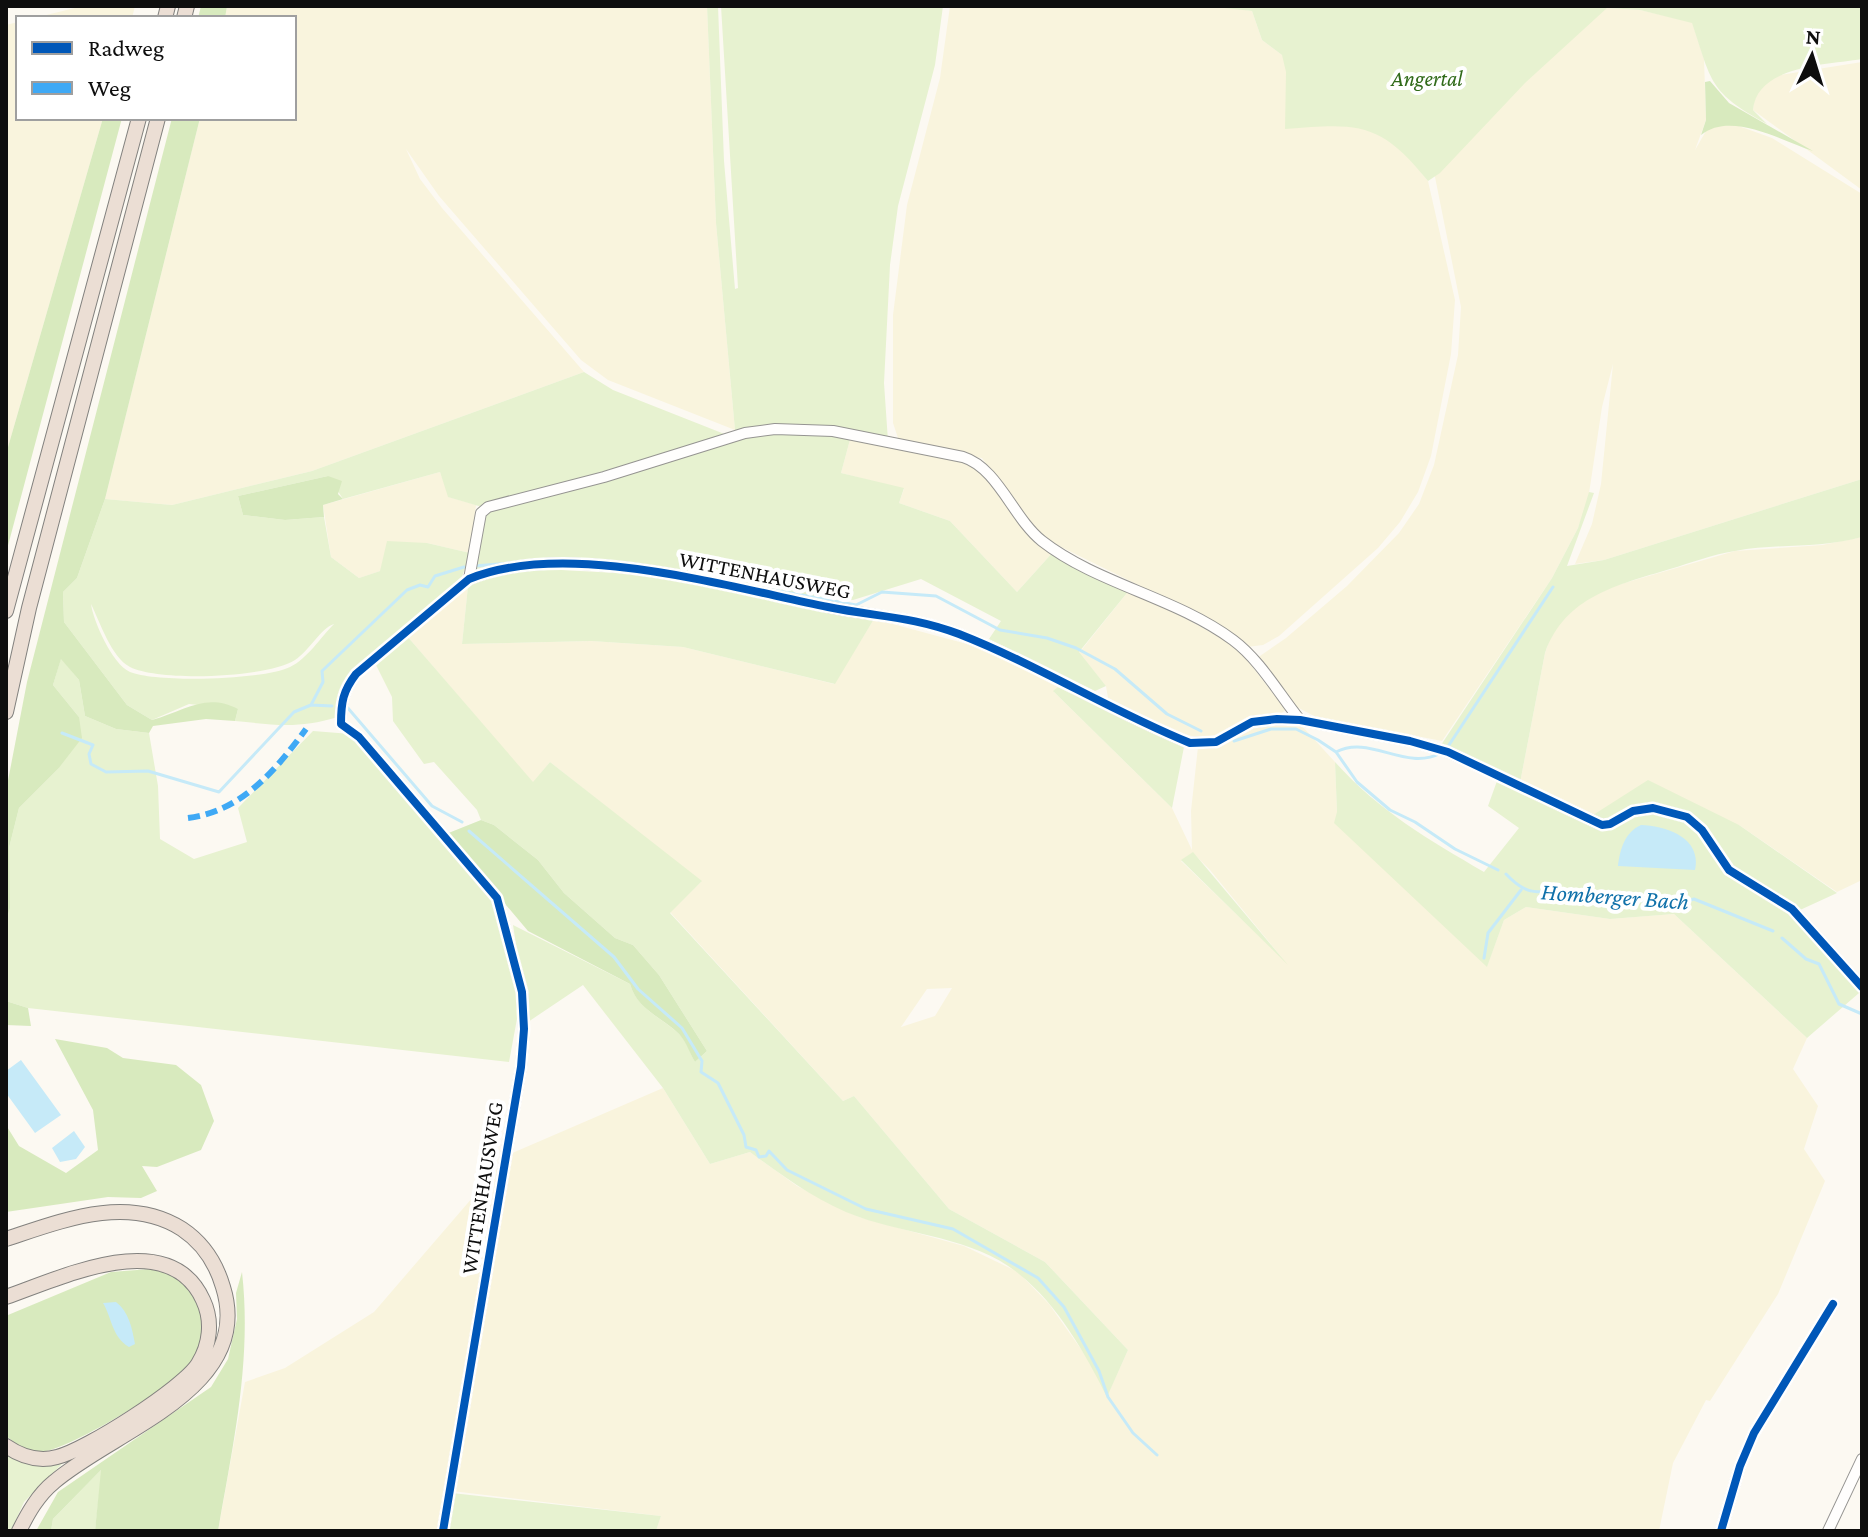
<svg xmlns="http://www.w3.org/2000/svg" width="1868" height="1537" viewBox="0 0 1868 1537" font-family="'Crimson Pro',serif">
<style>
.farmland{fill:#f9f4dd;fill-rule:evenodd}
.green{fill:#e7f2d0;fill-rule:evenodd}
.forest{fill:#d8eabe}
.water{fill:#c6eaf8}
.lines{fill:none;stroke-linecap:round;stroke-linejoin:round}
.stream{stroke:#c6eaf8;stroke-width:3}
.minor-casing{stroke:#959491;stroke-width:12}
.highway-casing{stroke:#82817e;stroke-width:16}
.minor{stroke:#fffefd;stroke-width:10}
.highway{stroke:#ebded4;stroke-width:14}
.quiet{stroke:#3fa9f5;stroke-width:6;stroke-dasharray:12 6;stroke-linecap:butt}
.cycleway-casing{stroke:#fff;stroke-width:13}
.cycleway{stroke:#0057b8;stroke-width:8}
.labels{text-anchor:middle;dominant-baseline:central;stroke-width:8;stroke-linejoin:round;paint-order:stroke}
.park-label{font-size:22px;font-style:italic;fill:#306a19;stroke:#fff}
.street-label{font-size:22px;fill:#0e0e0e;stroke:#fff}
.water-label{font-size:24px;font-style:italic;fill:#0e70a9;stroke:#fff}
</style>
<rect width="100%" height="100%" fill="#fcf9f2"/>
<path class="farmland" d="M83 6H135L132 18H34Z
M227 6H707L716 223 735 430 608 380 581 360 439 196 406 149 420 179 442 208 584 372 312 471 172 505 105 499 200 118H294V18H225Z
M950 6H1218L1252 11 1262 40 1282 55 1324 125H1353L1382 134 1400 146 1428 181 1455 300 1451 354 1431 456 1418 492 1400 522 1378 548 1279 636 1263 645 1247 647 1197 614 1047 540 1023 519 982 458 900 444 893 423V315L907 205 940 78Z
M1607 8 1640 10 1692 22 1704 59 1706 120 1695 150 1706 131 1719 125H1736L1772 138 1862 194V479L1604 560 1575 564 1592 524 1601 484 1613 364 1602 407 1588 500 1578 528 1552 578 1442 741 1314 716 1293 705 1257 658 1286 638 1347 586 1399 533 1419 504 1434 465 1458 355 1461 307 1434 172 1583 20Z
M18 22V118H103L6 454V25Z
M1862 62V190L1753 110 1755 94 1766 82 1780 75Z
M851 436 966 460 981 468 1054 551 1017 592 950 521 899 503 904 489 841 473Z
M440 472 449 497 476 505 470 553 427 543 380 571 359 578 331 557 323 505Z
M1862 537V880L1837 892 1739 825 1593 815 1520 783 1545 653 1552 633 1566 614 1589 597 1614 586 1735 551 1822 545Z
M468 586 462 644 591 641 683 647 834 684 874 619 982 648 1058 687 1054 692 1172 808 1192 850 1191 811 1198 747 1255 725 1302 726 1335 762 1337 812 1487 966 1504 920 1526 907 1610 919 1674 914 1807 1038 1793 1069 1818 1106 1804 1149 1825 1181 1778 1294 1710 1401 1706 1400 1673 1463 1659 1531H656L661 1516 452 1491 444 1531H218L245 1382 285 1368 374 1312 510 1154 663 1088 710 1164 750 1152 797 1186 859 1217 964 1246 1018 1272 1049 1304 1090 1362 1107 1396 1128 1350 1045 1262 949 1209 854 1096 843 1101 670 912 701 882 550 762 533 783 407 636ZM1193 853 1210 870 1283 959 1181 861ZM952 988 935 1016 901 1027 927 989Z
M1131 588 1237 647 1286 710 1279 715 1252 717 1219 734 1201 738 1174 732 1108 698 1106 686 1079 653Z"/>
<path class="green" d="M707 6H718L724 161 735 289 738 288 721 6H943L935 65 898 206 890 265 884 383 888 441 822 428 735 430 716 223Z
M1206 6H1862V59C1827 65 1757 65 1753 110L1767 124C1709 92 1712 83 1692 23L1640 10 1607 8 1525 83 1440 173 1428 181C1380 121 1358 123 1285 129L1286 72 1282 55 1262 40 1252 11Z
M584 372 613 390 727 435 482 507 448 497 440 472 343 499 328 476 238 496 243 515 285 520 324 517 331 557 359 578 380 571 387 541 427 543 470 553 462 577 352 670 339 691 338 717C298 729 276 725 235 721L238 709 189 704 152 720 127 705 64 622 63 592 77 578 105 499 172 505 312 471ZM91 604C100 622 111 657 130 667 160 682 266 678 295 660 309 651 321 628 334 624 321 637 307 659 290 667 263 680 157 683 130 672 112 664 93 620 91 604Z
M766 431 851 436 841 473 904 488 899 503 950 521 1017 592 1054 551 1131 588 1079 652 1106 686 1095 691 989 639 1001 621 921 579 853 600 763 591 598 563 476 570 487 511Z
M1862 479V537C1820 549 1777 543 1735 551 1713 554 1691 563 1670 569 1618 585 1565 596 1545 653L1520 783 1441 745 1552 578 1578 528 1589 492 1594 493 1567 566 1604 560Z
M543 569 653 575 874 619 835 684 683 647 591 641 462 644 468 586 485 575Z
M407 636 533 782 550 762 702 881 670 913 843 1101 854 1096 949 1209 1045 1262 1128 1350 1107 1397C1085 1353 1058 1305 1019 1274 976 1238 910 1235 859 1217 819 1203 784 1177 750 1152L710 1164 663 1088 583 985 528 1022 513 925 630 984C637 1009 661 1017 679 1034 686 1040 690 1053 695 1062L707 1051 659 975 633 945 615 938 564 893 538 860 494 825 481 820 477 810 434 762 424 764 393 721 392 697 375 663Z
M61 658 79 680 85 716 116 729 149 733 158 786 160 839 194 859 247 842 238 808 313 731 351 734 505 911 519 1008 509 1062 28 1008 6 1001 9 848 19 808 58 769 79 717 53 685Z
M1058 687 1184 747 1172 808 1053 691Z
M1335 762C1380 812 1428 839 1484 872L1519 828 1488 806 1497 781 1592 826 1593 815 1648 780 1739 825 1837 893 1800 910 1796 917 1859 993 1807 1038 1674 914 1610 919 1526 907 1504 920 1487 967 1334 823 1337 812Z
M1193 852 1288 965 1181 860Z
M6 1453 36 1466 65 1461 24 1502 11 1531H6Z
M102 1469 95 1531H51L53 1519Z
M452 1493 661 1516 656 1531H446Z"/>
<path class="forest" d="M201 6H227L225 18H198Z
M1710 81 1729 103 1813 151C1780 140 1731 111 1701 135L1706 120 1705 82Z
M103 118H122L6 553V454Z
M172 118H200L105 499 77 578 63 592 64 622 127 705 152 720C184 711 206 692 238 709L235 721 206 719 153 726 149 733 116 729 85 716 79 680 61 659 53 685 79 717 82 738 58 769 19 808 9 848 10 908 6 919V791L27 682Z
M328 476 342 481 338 494 343 499 323 505 324 517 285 520 243 515 238 496Z
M481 820 494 825 538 860 564 893 615 938 633 945 659 975 707 1051 695 1062C690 1054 686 1041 679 1034 662 1017 637 1010 630 984L528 931 446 834Z
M6 1001 28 1008 31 1026 6 1025Z
M55 1039 107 1048 123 1058 176 1065 201 1085 214 1121 201 1150 157 1167 142 1166 157 1191 141 1198 108 1197 6 1212V1125L19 1146 66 1173 98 1150 93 1110Z
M150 1269C157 1271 167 1272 174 1276 208 1292 209 1341 188 1367 171 1388 64 1453 39 1452 27 1452 15 1443 6 1436L8 1315 111 1272Z
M242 1272C252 1361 233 1444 218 1531H95L101 1470 53 1519 51 1531H36L58 1492 211 1387 228 1359 237 1319 236 1293Z"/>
<path class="water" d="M1641 825C1667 826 1702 838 1695 870L1618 866C1620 849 1625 832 1641 825Z
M21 1060 61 1115 35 1133 6 1093V1071Z
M74 1131 85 1147 76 1159 60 1162 52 1148Z
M116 1302C129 1312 132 1328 135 1344L129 1347C112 1337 112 1318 103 1303Z"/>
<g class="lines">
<path class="stream" d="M606 561 662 568
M475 566 554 559
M763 588 856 605 882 592 936 596 1000 630 1047 638 1076 648 1115 669 1167 714 1201 731
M311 705 332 706
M347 707 432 806 462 822
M62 733 93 745 89 754 91 764 106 772 148 771 219 792 294 712 311 705 323 682 322 671 407 590 420 585 428 587 435 576 464 567
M1234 741 1271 729H1296L1318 740 1336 752 1357 782 1390 810 1415 822 1455 849 1498 870
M1449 745 1553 587
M1336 752C1370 734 1405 772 1441 753
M469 831 614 957 638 989 682 1028 702 1061 701 1072 718 1083 744 1135 746 1147 756 1150 759 1157 766 1156 769 1151 787 1170 866 1209 953 1229 1038 1278 1064 1307 1099 1371 1108 1397 1133 1433 1157 1455
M1506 874C1536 906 1545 882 1574 897L1681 903 1694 899 1773 931
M1782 938 1806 959 1819 964 1839 1004 1862 1014
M1484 958 1488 933 1521 890"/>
<g class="minor-casing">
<path id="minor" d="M469 579 481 513 488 507 604 477 745 433 775 429 833 431 963 457C998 468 1013 518 1042 541 1097 584 1175 597 1233 640 1260 660 1279 694 1300 720
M443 1531 521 1067 524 1029 522 992 497 898 359 737 341 724C341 702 343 691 356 674L469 579C566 539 728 587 828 607 877 617 911 616 959 634 1038 665 1111 711 1190 743L1216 742 1252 722 1277 719 1300 720 1410 741 1448 752 1602 825 1610 824 1633 811 1653 808 1687 817 1702 830 1729 870 1792 909 1862 987
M1721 1531 1740 1466 1754 1433 1833 1304
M1828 1531 1862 1459"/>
</g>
<g class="highway-casing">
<path id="highway" d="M165 18 168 6
M184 18 187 6
M6 611 139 118
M6 712 29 608 158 118
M6 1239C61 1221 127 1194 182 1229 203 1243 216 1263 223 1287 255 1389 114 1430 54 1482 38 1495 28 1513 19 1531
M6 1297C61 1278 169 1225 203 1300 213 1321 210 1345 198 1364 183 1388 86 1450 57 1457 39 1462 22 1457 6 1446"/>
</g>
<use href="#minor" class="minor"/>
<use href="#highway" class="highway"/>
<path class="quiet" d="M188 818C242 811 275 771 306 729"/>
<g class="cycleway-casing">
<path id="cycleway" d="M443 1531 521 1067 524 1029 522 992 497 898 359 737 341 724C341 702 343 691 356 674L469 579C566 539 728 587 828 607 877 617 911 616 959 634 1038 665 1111 711 1190 743L1216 742 1252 722 1277 719 1300 720 1410 741 1448 752 1602 825 1610 824 1633 811 1653 808 1687 817 1702 830 1729 870 1792 909 1862 987
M1721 1531 1740 1466 1754 1433 1833 1304"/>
</g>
<use href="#cycleway" class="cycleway"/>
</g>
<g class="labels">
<g class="park-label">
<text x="1427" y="78">Angertal</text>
</g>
<g class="street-label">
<text transform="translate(765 575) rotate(11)">WITTENHAUSWEG</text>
<text transform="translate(482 1188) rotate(-81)">WITTENHAUSWEG</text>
</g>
<g class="water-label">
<text transform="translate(1615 896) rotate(4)">Homberger Bach</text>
</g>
</g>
<rect width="1868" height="1537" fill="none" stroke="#0e0e0e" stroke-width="16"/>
<rect x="16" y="16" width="280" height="104" fill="#ffffff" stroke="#9f9f9f" stroke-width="2"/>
<rect x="32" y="42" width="40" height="12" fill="#0057b8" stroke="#9f9f9f" stroke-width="2"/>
<text x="88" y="56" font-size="24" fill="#0e0e0e">Radweg</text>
<rect x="32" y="82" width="40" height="12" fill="#3fa9f5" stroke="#9f9f9f" stroke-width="2"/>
<text x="88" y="96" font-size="24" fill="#0e0e0e">Weg</text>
<g transform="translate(1812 56) rotate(4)" stroke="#ffffff" stroke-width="6" paint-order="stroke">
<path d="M0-6L14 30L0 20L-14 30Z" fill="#0e0e0e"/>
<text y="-12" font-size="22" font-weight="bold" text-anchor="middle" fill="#0e0e0e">N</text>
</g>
</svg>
